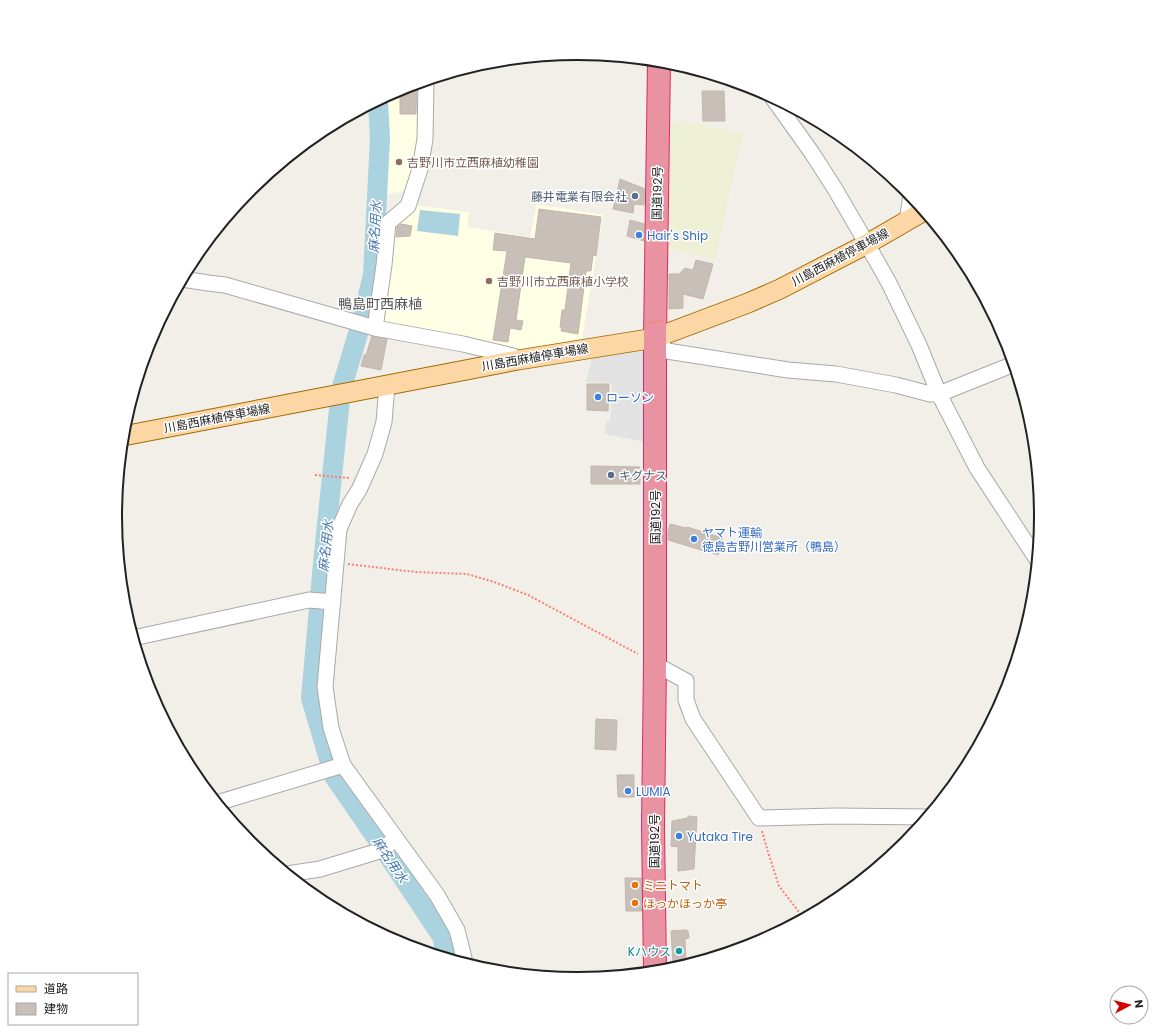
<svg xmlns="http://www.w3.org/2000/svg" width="1157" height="1033" viewBox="0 0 1157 1033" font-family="Poppins,'Noto Sans JP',sans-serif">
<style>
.education{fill:#ffffe5}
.farmland{fill:#eef0d5}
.parking{fill:#e2e2e2}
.water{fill:#aad3df}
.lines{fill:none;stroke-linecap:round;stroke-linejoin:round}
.river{stroke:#aad3df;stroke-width:20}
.building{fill:#c7bfb8;stroke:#c4b6ab}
.minor-casing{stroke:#a9a9a9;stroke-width:17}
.major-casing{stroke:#a06b00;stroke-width:21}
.highway-casing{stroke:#dc2a67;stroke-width:24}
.path{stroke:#fa8072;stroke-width:2;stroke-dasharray:2 2;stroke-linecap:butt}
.minor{stroke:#fff;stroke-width:15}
.major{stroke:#fcd6a4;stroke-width:19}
.highway{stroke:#e892a2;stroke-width:22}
.path-bridge{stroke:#fa8072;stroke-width:2;stroke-dasharray:2 2;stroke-linecap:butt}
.education-dot{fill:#8d6e63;stroke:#fff;stroke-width:1.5}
.service-dot{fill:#5c6f8a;stroke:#fff;stroke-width:1.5}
.shop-dot{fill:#3f7fe0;stroke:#fff;stroke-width:1.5}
.food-dot{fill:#e8710a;stroke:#fff;stroke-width:1.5}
.culture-dot{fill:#0f9aa8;stroke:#fff;stroke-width:1.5}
.labels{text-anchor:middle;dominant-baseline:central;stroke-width:3;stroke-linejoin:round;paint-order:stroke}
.education-label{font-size:12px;fill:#785e54;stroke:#fff;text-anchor:start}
.street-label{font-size:12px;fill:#222;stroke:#fff}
.service-label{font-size:12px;fill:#4e5e75;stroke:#fff;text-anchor:end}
.shop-label{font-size:12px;fill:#366cbe;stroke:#fff;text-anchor:start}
.food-label{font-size:12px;fill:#c56008;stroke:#fff;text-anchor:start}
.culture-label{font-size:12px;fill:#0d838f;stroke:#fff;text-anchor:end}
.water-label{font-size:13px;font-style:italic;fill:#4a7aab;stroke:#fff}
.quarter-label{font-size:14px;fill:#555;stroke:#fff}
.rim{fill:none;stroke:#222;stroke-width:2}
</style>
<rect width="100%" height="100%" fill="#f2efe9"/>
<path class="education" d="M422 82V133L409 190 382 195V98L401 88Z
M537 204 603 215 582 339 515 351 381 326 393 221 412 205 469 212 467 227 530 237Z"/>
<path class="farmland" d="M682 121 743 133 715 260 664 247 665 125Z"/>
<path class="parking" d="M617 352H644L645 442 605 434 606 421H610L612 383 586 382 592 358Z"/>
<path class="water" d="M420 210 460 214 458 236 417 231Z"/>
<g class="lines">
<path class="river" d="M378 101 380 138 373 275 361 324 341 390 323 563 311 698 334 776 380 843 443 938 445 958"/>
</g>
<path class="building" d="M417 83 416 114H400V89Z
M702 91H724L725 121H703Z
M620 179 645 189 644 205 634 204 633 213 613 209Z
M539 209 601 217 596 256 593 255 591 271H586L578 334 561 331 562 327H560L562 310H565L571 263 525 257 516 320 523 321 521 330 510 328 508 342 493 340 507 251 493 250 495 233 535 239Z
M630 220 644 224V241L627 236Z
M401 224 412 226 410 236 396 237 397 227Z
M696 260 713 264 703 299 683 294V308L669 309V274H679L685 268 693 270Z
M372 336 387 339 381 370 361 366 364 355H366Z
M587 384H609L608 411 587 410Z
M591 466 640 467V484H591Z
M670 524 686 528 687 527 723 538 718 555 668 540V532Z
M596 719 617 720 616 750 595 749Z
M617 775H634V797H618Z
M688 816 697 817 694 869 678 871V847L671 846 672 821 688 818Z
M625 878H641L642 911H626Z
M685 930 688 931 689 938 685 939 686 963H673L671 931Z"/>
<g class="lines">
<g class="minor-casing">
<path id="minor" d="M772 97 812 153 835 189 867 244 889 283 919 345 939 394 977 468 1038 561
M907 221 911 195
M182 279 208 283 225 285 375 328 463 344 513 356 518 360
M375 328 384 265 388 223 408 206 420 169 425 139 426 81
M655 338 667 351 788 370 836 374 896 385 930 394H939L1014 364
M387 385 384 422 375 454 359 490 350 504 339 529 325 687 331 728 343 765 437 895 457 930 464 958 463 964
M133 638 309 600 333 602
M655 664 686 681V700L693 719 759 818 834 816 929 817
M217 803 343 765
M287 874 320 869 379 851 396 839"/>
</g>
<g class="major-casing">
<path id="major" d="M123 436 518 360 655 338 748 303 780 289 867 244 924 211"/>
</g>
<g class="highway-casing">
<path id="highway" d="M655 972 653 826 655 664V338L659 61"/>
</g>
<path class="path" d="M315 475 350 478
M348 564 415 572 467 574 494 582 528 595 638 654
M762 831 768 852 779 886 802 916 803 920"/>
<use href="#minor" class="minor"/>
<use href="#major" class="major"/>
<use href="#highway" class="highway"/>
<path class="path-bridge" d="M645 324 665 320"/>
</g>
<g class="education-dot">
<circle cx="399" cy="162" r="4"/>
<circle cx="489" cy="281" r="4"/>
</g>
<g class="service-dot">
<circle cx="635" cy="196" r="4"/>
<circle cx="611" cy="475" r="4"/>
</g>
<g class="shop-dot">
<circle cx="639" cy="235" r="4"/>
<circle cx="598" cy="397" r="4"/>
<circle cx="694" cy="539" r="4"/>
<circle cx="628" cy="791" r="4"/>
<circle cx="679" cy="836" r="4"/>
</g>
<g class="food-dot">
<circle cx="635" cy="885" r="4"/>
<circle cx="635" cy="903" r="4"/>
</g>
<circle class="culture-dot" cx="679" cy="951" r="4"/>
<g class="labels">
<g class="education-label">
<text x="407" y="162">吉野川市立西麻植幼稚園</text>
<text x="497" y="281">吉野川市立西麻植小学校</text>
</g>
<g class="street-label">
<text transform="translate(657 193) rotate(-89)">国道192号</text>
<text transform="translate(840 257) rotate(-28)">川島西麻植停車場線</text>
<text transform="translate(535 357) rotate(-10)">川島西麻植停車場線</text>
<text transform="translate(217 418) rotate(-11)">川島西麻植停車場線</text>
<text transform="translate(655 517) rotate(-90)">国道192号</text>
<text transform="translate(654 841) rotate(-90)">国道192号</text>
</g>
<g class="service-label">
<text x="627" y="196">藤井電業有限会社</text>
<text x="619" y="475" text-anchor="start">キグナス</text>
</g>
<g class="shop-label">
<text x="647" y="235">Hair's Ship</text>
<text x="606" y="397">ローソン</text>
<text x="702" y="532">ヤマト運輸<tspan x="702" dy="14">徳島吉野川営業所（鴨島）</tspan></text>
<text x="636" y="791">LUMIA</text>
<text x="687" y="836">Yutaka Tire</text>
</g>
<g class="food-label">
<text x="643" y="885">ミニトマト</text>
<text x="643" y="903">ほっかほっか亭</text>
</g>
<g class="culture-label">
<text x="671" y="951">Kハウス</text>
</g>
<g class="water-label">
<text transform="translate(375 227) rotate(-87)">麻名用水</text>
<text transform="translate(326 546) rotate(-84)">麻名用水</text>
<text transform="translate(390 860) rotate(56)">麻名用水</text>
</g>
<g class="quarter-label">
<text x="380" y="304">鴨島町西麻植</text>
</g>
</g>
<path d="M0 0H1157V1033H0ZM122 516a456 456 0 1 1 912 0a456 456 0 1 1-912 0Z" fill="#fff" fill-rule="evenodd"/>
<path class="rim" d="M122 516a456 456 0 1 1 912 0a456 456 0 1 1-912 0Z"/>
<rect x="8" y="973" width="130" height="52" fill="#ffffff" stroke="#a7a7a7"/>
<rect x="16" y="986" width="20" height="6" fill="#fcd6a4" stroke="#a7a7a7"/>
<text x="44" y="993" font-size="12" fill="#222222">道路</text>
<rect x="16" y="1003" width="20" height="12" fill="#c7bfb8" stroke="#a7a7a7"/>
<text x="44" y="1013" font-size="12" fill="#222222">建物</text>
<g transform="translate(1129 1005) rotate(83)"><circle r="19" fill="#ffffff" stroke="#a7a7a7"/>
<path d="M0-3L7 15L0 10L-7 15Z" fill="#d40000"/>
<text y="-6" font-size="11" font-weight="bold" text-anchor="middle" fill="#222222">N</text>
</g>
</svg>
